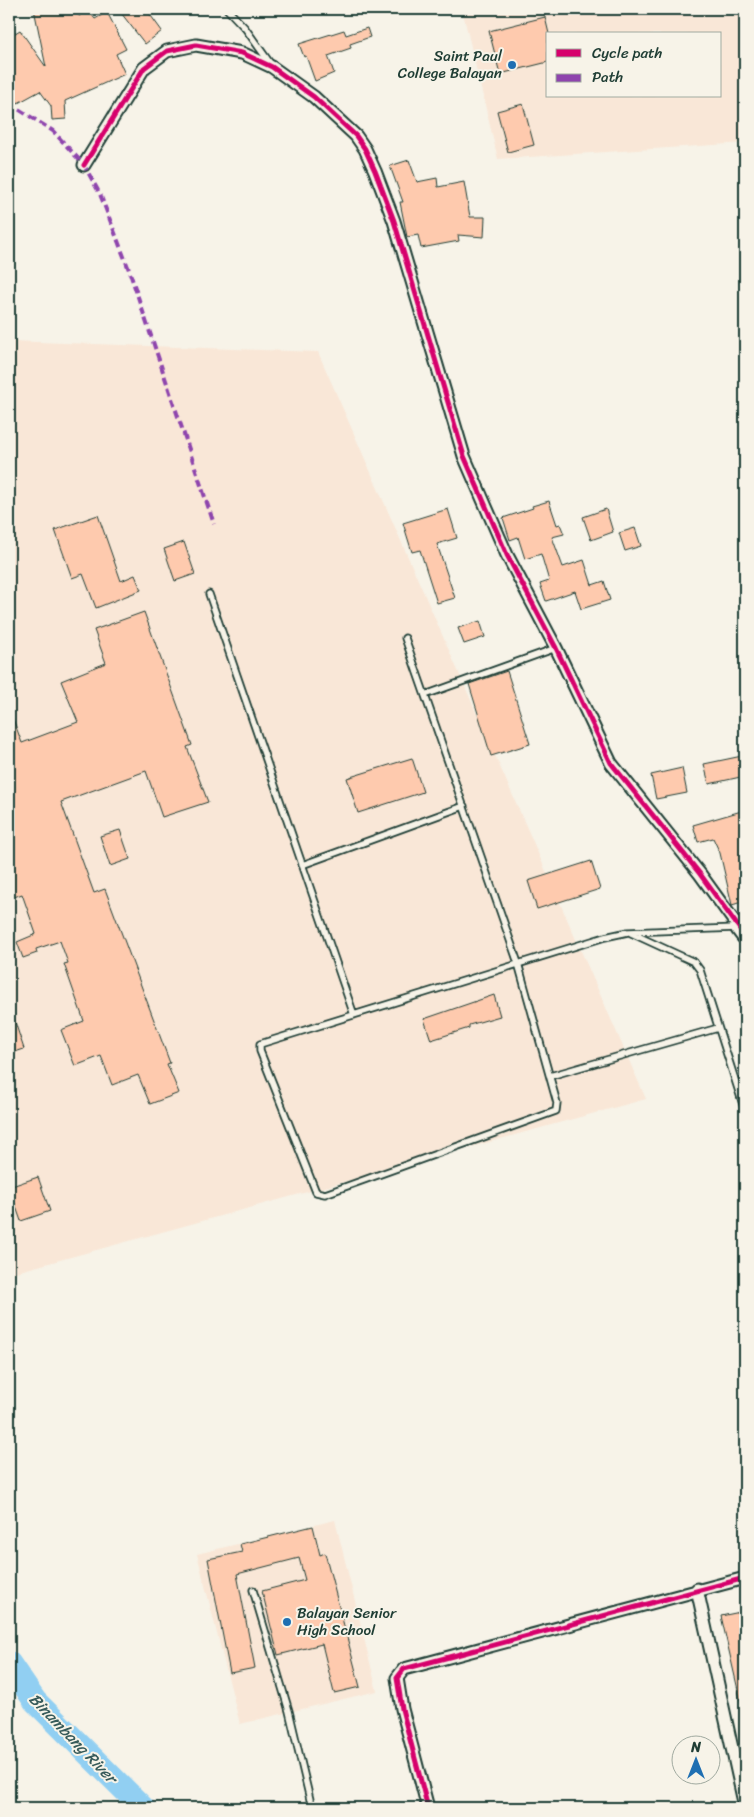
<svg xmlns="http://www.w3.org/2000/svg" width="754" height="1817" viewBox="0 0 754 1817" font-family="Sriracha,sans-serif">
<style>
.built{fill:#f9e7d7;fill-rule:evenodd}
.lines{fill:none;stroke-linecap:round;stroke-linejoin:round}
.river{stroke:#91cff2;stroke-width:24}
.building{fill:#fecaae;stroke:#1f3d34}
.lane-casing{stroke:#1f3d34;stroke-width:9}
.street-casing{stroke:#1f3d34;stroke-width:15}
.secondary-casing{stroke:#1f3d34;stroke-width:20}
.lane{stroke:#f7f3e8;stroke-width:5.5}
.street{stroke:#f7f3e8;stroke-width:11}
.secondary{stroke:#f7f3e8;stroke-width:16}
.quiet{stroke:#8e44ad;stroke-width:4;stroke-dasharray:8 4;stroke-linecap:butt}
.cycleway-casing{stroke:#f7f3e8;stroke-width:8}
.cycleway{stroke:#d6006c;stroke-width:5}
.poi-dot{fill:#1f6fb2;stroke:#f7f3e8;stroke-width:2}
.labels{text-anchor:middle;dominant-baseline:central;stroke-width:4;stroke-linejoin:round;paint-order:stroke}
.poi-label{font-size:15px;fill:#1f3d34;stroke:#f7f3e8;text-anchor:end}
.water-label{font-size:16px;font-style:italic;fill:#365a5a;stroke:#f7f3e8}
</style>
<rect width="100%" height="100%" fill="#f7f3e8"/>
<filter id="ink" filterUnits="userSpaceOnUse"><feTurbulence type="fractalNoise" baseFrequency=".02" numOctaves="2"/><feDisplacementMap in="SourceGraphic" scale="10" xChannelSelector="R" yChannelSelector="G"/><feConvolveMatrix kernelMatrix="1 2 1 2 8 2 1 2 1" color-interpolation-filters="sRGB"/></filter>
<g filter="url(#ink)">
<path class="built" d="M462 9H745V143L498 159ZM548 34H720V96H548Z
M9 341 318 352 646 1099 9 1274Z
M335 1520 377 1691 240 1724 197 1554Z"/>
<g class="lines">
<path class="river" d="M9 1663 35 1701 143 1808"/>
</g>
<path class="building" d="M34 9H76L79 16 88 10 95 19 107 12 126 49 116 54 125 74 65 101 66 119 52 120 51 106 40 91 18 103 9 88V37L20 30 46 67Z
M118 9H146L162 31 145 44Z
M545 17 549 34H548V62L500 74 489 31Z
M367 28 370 37 350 44 351 48 328 56 334 73 315 81 306 56 304 57 299 44 344 30 346 35Z
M523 104 534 145 508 152 497 111Z
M409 160 417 182 437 178 438 187 464 182 470 217H485L484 237 458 235 459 241 421 248 418 235 407 237 400 202H403L390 166Z
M549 501 557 525 560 524 564 534 552 537 563 567 584 560 592 585 604 581 610 600 581 609 575 591 546 601 540 584 549 581 541 554 525 559 518 537 510 540 503 518 533 508 532 506Z
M448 509 457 538 437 544 455 598 437 603 420 550 412 552 403 523Z
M606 509 613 532 591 540 583 517Z
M98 515 121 581 135 575 141 590 96 608 83 574 72 578 55 530Z
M635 528 641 546 625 551 619 533Z
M184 542 195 574 175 581 164 549Z
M144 612 192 745 187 747 208 802 162 817 146 771 61 802 94 893 105 889 170 1063 167 1064 179 1093 150 1104 138 1075 112 1085 101 1056 75 1066 61 1030 84 1021 64 964 68 963 60 941 36 949 37 953 23 958 17 942 36 934 22 894 9 899V711H10L22 743 78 722 61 681 106 663 94 630Z
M480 621 485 637 464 644 458 628Z
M507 671 530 744 491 756 469 684Z
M742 756 745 776 709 784 704 764Z
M412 758 423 792 358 813 347 778Z
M682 768 687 793 656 799 651 775Z
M745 810V901L732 905 720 853 713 838 698 842 693 825Z
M120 830 130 859 110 866 100 836Z
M591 861 600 889 537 909 528 881Z
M494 995 500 1016 469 1025V1028L431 1040 424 1019Z
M9 1010H11L24 1049 9 1054Z
M38 1177 50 1211 21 1221 9 1187Z
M313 1526 320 1555 325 1553 360 1687 334 1693 322 1644 278 1655 262 1591 305 1580 299 1558 237 1574 255 1668 230 1673 208 1559 242 1552 240 1544Z
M745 1611V1703H741L721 1616Z"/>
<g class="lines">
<g class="lane-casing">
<path id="lane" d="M227 9 245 28 270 63
M209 594 354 1015
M405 638 518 963 557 1103 556 1111 325 1194 316 1192 260 1051V1044L605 937 628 932 737 928
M425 695 556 648
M302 865 464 806
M631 933 694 962 700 970 745 1111
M550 1076 718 1028
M253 1590 289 1711 312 1808"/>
</g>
<g class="street-casing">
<path id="street" d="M84 165 144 68 167 51 196 45 242 53 272 67 314 97 356 136 365 149 375 171 394 221 464 456 507 555 556 648 611 763 700 874 739 928
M697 1589 745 1807
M428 1808 402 1709 397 1678 404 1669 745 1578"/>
</g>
<g class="secondary-casing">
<path id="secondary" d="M739 928 745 936"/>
</g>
<use href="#lane" class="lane"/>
<use href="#street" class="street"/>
<use href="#secondary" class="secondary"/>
<path class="quiet" d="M9 103 53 131 84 165 100 194 128 267 214 524"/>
<g class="cycleway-casing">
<path id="cycleway" d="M84 165 144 68 167 51 196 45 242 53 272 67 314 97 356 136 365 149 375 171 394 221 464 456 507 555 556 648 611 763 700 874 745 936
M428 1808 402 1709 397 1678 404 1669 745 1578"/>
</g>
<use href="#cycleway" class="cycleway"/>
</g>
</g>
<g class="poi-dot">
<circle cx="512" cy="65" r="5"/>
<circle cx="287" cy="1622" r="5"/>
</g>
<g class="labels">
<g class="poi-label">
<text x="502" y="56">Saint Paul<tspan x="502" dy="17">College Balayan</tspan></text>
<text x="297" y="1613" text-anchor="start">Balayan Senior<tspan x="297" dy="17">High School</tspan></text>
</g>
<g class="water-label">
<text transform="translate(73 1738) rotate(46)">Binambang River</text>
</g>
</g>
<rect width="754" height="1817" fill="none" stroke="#f7f3e8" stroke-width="30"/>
<rect x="15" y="15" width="724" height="1787" fill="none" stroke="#1f3d34" stroke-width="2" filter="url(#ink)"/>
<rect x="546" y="32" width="175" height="65" fill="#f7f3e8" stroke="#a1aaa0"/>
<rect x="556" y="49" width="25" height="8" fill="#d6006c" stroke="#a1aaa0"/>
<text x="592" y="58" font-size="15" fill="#1f3d34">Cycle path</text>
<rect x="556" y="74" width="25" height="8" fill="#8e44ad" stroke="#a1aaa0"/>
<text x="592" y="82" font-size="15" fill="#1f3d34">Path</text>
<g transform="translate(696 1760)"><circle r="24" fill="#f7f3e8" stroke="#a1aaa0"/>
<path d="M0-4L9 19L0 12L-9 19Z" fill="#1f6fb2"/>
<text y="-8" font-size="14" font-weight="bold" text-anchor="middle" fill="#1f3d34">N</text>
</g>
</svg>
